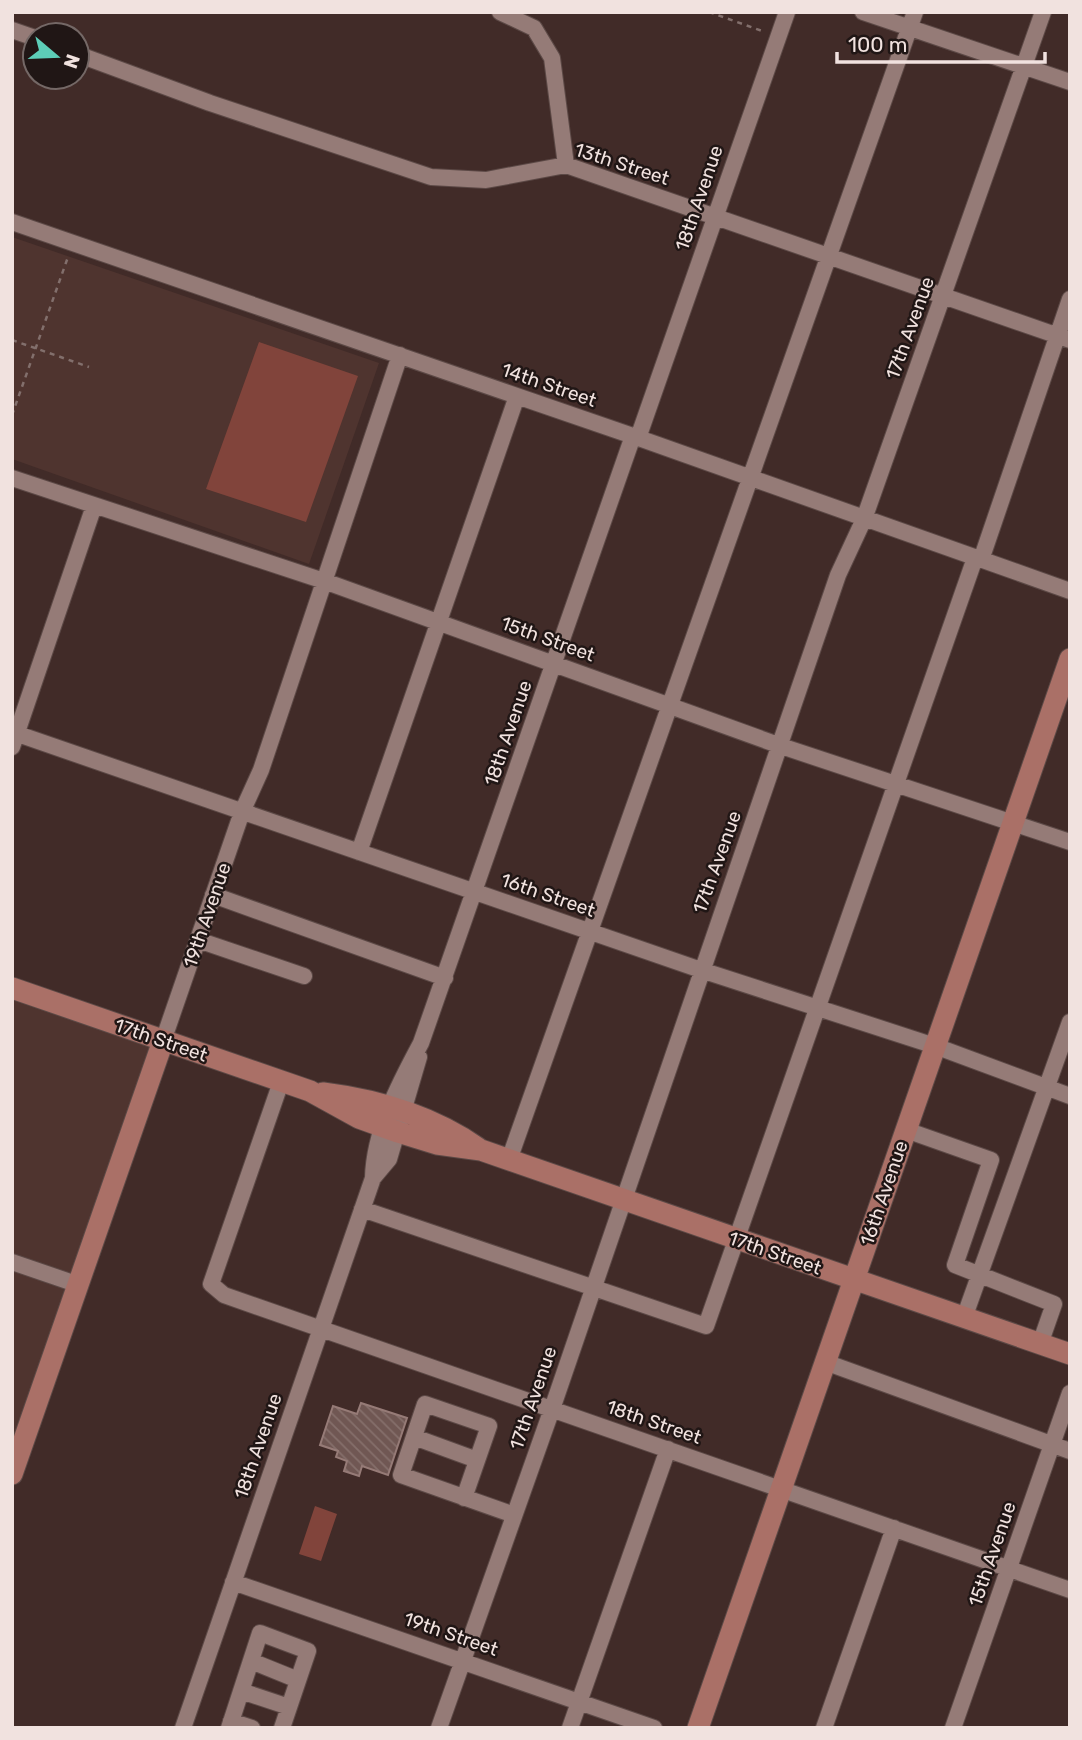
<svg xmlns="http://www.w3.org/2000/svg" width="1082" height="1740" viewBox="0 0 1082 1740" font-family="Rubik,sans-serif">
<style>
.built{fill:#4f342f}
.garden{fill:#81443b}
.building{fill:url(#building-back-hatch);stroke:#967b77;stroke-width:2}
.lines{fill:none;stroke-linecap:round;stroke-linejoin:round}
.minor-casing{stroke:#5c4946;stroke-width:18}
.major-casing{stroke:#5c4946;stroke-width:23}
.path{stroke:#826f6c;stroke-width:2.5;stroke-dasharray:5 5;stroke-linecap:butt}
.minor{stroke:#957b77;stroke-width:16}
.major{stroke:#aa7067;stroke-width:21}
.labels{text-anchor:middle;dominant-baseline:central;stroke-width:5;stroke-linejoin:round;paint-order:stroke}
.street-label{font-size:19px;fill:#f1e2df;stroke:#201615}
</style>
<defs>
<pattern id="building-back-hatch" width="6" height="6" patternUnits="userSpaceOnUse" patternTransform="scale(1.75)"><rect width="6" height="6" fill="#705753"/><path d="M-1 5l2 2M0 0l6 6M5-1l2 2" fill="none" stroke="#856f6b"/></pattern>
</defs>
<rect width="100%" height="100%" fill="#412b28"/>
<path class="built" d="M12 237 379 363 309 564 12 459Z
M12 999 155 1046 12 1452Z"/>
<path class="garden" d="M259 342 358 376 306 522 206 489Z
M315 1506 337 1514 321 1561 299 1554Z"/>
<path class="building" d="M361 1403 407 1418 388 1475 362 1466 359 1476 344 1471 347 1461 336 1457 338 1451 320 1445 333 1406 357 1414Z"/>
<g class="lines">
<g class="minor-casing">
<path id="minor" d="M500 12 534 28 552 58 566 165
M863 12 1070 82
M12 30 35 38
M77 54 210 103 431 177 486 180 566 165 1070 340
M12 222 633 436 1070 591
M638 438 787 12
M12 478 324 581 781 746 1070 842
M981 560 1070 299
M12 732 701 970 935 1046 1070 1096
M12 747 94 506
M359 852 517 396
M213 895 445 978
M198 940 304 976
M163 1041 242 812 261 770 400 355
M281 1082 211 1284 224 1295 1070 1590
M906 1130 991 1160 955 1265 1054 1304 1040 1344
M509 1160 915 12
M373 1178 389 1159 419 1057
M362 1209 706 1326 975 558
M12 1262 79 1285
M964 1318 1070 1022
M825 1362 1070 1451
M414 1437 477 1460
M464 1498 489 1426 425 1404 401 1475 514 1515
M233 1582 654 1728
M251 1661 298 1680
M241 1691 289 1707
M231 1721 252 1728
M183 1728 373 1178C374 1131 399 1084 421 1043L633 436
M229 1728 260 1633 308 1651 282 1728
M439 1728 552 1409 838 575 864 519 1043 12
M570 1728 668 1449
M824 1728 894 1528
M953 1728 1070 1393"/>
</g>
<g class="major-casing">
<path id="major" d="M12 988 310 1091 359 1118 398 1132 437 1144 481 1150 1070 1354
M323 1093C379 1100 432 1116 478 1148
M12 1474 163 1041
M698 1728 1070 659"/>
</g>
<path class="path" d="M709 12 765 32
M12 340 89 367
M12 415 68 257"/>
<use href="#minor" class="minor"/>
<use href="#major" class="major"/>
</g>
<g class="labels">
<g class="street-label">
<text transform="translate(622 164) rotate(18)">13th Street</text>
<text transform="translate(699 198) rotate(-71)">18th Avenue</text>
<text transform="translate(910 328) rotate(-70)">17th Avenue</text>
<text transform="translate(549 385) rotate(19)">14th Street</text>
<text transform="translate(548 639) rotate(20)">15th Street</text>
<text transform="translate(508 733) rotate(-71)">18th Avenue</text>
<text transform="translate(717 862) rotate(-70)">17th Avenue</text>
<text transform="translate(548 895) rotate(19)">16th Street</text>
<text transform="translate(207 915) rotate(-71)">19th Avenue</text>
<text transform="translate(161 1040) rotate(19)">17th Street</text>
<text transform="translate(884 1193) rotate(-71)">16th Avenue</text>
<text transform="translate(775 1253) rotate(19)">17th Street</text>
<text transform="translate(533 1398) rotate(-71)">17th Avenue</text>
<text transform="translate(654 1422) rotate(19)">18th Street</text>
<text transform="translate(258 1446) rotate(-71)">18th Avenue</text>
<text transform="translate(992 1554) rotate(-71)">15th Avenue</text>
<text transform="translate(451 1634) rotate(19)">19th Street</text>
</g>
</g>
<rect width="1082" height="1740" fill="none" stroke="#f1e2df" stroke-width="28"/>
<g transform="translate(56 56) rotate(109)"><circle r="33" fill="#201615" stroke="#746866" stroke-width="2"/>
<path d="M0-5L12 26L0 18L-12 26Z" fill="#5dceb8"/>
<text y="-10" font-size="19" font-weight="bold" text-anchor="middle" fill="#f1e2df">N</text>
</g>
<path d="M837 52v10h208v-10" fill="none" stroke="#f1e2df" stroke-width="3.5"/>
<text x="848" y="52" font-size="21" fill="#f1e2df" stroke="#201615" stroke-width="5" paint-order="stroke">100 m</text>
</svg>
